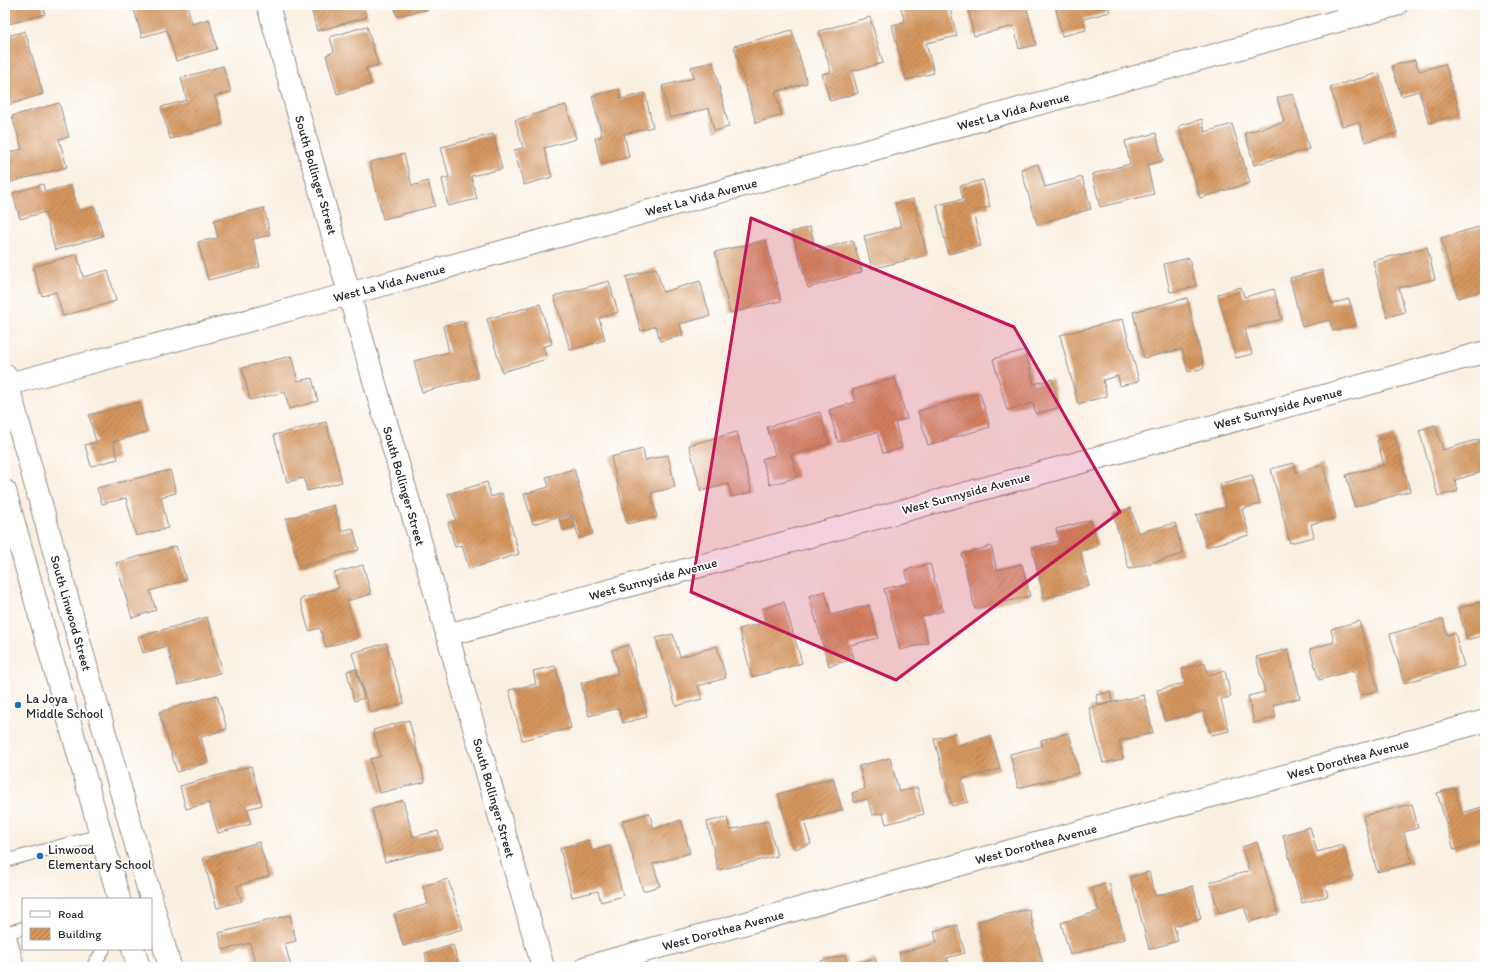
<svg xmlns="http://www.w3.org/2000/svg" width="1490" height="972" viewBox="0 0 1490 972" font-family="Itim,sans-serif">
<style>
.building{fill:url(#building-hatch)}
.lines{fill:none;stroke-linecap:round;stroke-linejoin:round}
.service-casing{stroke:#928d86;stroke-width:14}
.minor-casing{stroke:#928d86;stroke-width:24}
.tertiary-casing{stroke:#928d86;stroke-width:24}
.service{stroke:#fff;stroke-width:12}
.minor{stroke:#fff;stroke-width:22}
.tertiary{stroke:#fff;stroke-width:22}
.marked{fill:#c2185b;fill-opacity:0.2;stroke:#c2185b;stroke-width:3;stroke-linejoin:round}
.poi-dot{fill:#1f6fb2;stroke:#fff;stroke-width:1.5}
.labels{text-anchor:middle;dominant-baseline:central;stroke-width:3.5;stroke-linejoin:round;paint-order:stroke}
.street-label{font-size:13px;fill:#2b2b2b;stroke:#fff}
.poi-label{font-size:13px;fill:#2b2b2b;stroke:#fff;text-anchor:start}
</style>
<defs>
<pattern id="building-hatch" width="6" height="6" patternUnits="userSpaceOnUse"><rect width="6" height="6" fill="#d5955d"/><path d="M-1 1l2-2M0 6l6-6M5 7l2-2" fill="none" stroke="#ad7a4d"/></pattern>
</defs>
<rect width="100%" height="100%" fill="#fff"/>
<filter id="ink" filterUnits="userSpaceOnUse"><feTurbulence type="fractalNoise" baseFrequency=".025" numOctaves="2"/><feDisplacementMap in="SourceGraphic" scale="8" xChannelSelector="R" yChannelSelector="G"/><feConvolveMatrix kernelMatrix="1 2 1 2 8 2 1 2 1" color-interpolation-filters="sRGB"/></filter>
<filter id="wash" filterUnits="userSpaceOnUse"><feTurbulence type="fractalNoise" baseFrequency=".012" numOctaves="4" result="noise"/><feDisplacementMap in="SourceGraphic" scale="16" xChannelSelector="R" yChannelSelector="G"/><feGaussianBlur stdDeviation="0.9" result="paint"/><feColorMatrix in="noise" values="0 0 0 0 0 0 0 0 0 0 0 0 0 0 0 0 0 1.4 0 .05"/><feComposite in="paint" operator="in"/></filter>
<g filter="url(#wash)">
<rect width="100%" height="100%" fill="#f9efe1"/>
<g id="blocks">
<path class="building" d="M5 5H43L45 14 5 25Z
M133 5H187L192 24 209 19 217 49 176 61 167 30 142 37Z
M310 5H363L367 17 317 31Z
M394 5H427L428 9 397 16Z
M900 5H925L926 7 935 5H949L957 36 926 43 934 73 906 80 892 25 905 22Z
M967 5H1026L1036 45 1019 49 1014 26 974 36Z
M1071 5H1108L1110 12 1083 19 1086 30 1062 36 1056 9Z
M870 17 883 63 852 71 858 93 830 101 822 74 831 72 819 31Z
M367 26 378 65 366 68 371 84 337 94 326 55 334 52 330 37Z
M792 30 807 83 775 92 782 115 756 123 734 46Z
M25 31 43 94 5 106V37Z
M1415 60 1419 71 1445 64 1460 114 1429 123 1419 91 1401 96 1392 66Z
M713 62 729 127 714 131 709 108 670 118 662 86 694 78 691 67Z
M223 66 231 92 215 96 223 124 170 139 161 107 187 100 181 78Z
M1379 73 1397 133 1365 142 1359 122 1342 126 1330 87Z
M619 89 621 99 645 93 653 127 624 134 629 157 601 164 595 138 602 136 592 96Z
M1293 94 1309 149 1254 165 1245 133 1284 122 1277 98Z
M59 103 69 137 59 139 67 167 11 182 5 159V154L22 149 12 116Z
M566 105 576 139 544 148 552 177 524 185 514 150 523 148 515 120Z
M1202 119 1205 132 1232 124 1250 183 1200 198 1179 126Z
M1156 133 1163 161 1147 165 1154 194 1100 207 1092 174 1130 164 1125 141Z
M493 134 502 169 471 176 477 199 448 206 442 179 449 177 441 147Z
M404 154 412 186 428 181 435 206 383 219 370 162Z
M1038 164 1045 187 1082 177 1091 209 1037 224 1021 169Z
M983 180 990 207 973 211 981 246 948 254 937 205 963 199 960 186Z
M43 184 45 192 71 185 79 211 95 207 103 236 55 250 45 212 20 219 13 193Z
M913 199 927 255 872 269 864 236 901 227 895 203Z
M264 208 270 235 253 239 260 267 208 280 198 242 218 238 214 220Z
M1485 225V290L1458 298 1441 238Z
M810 227 816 251 853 240 862 272 808 288 792 232Z
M766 240 781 301 730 313 715 252Z
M1427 247 1435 279 1399 288 1405 312 1387 317 1373 261Z
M77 254 83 277 108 270 116 301 63 316 56 292 42 296 33 267Z
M1189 258 1196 286 1170 292 1164 264Z
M656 268 663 292 700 281 710 316 680 324 683 335 660 341 656 326 641 331 626 277Z
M1322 270 1331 304 1349 299 1356 325 1333 331 1330 320 1302 327 1290 278Z
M609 281 618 312 599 318 605 340 570 350 554 296Z
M1241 287 1244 297 1274 289 1282 319 1245 329 1252 354 1236 358 1218 294Z
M1187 298 1204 368 1188 372 1182 349 1144 358 1133 312Z
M540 304 552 344 543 347 547 359 502 372 487 319Z
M1123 319 1139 381 1120 386 1118 376 1103 380 1107 396 1078 404 1060 335Z
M463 321 478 378 422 392 414 361 449 352 443 326Z
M1025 350 1034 384 1052 379 1060 407 1036 414 1033 403 1007 410 993 359Z
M291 356 298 381 312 378 318 401 289 409 285 392 250 400 242 368Z
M895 378 907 419 895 422 902 448 883 453 877 432 838 442 829 410 855 402 852 390Z
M980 393 990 427 928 445 918 411Z
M139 402 147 432 113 442 118 459 91 466 85 445 96 442 89 415Z
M820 412 829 444 791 455 798 477 770 485 762 459 775 455 767 427Z
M326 422 342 482 307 491 304 478 287 482 274 435Z
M1435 425 1443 450 1479 439 1485 458V471L1455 480 1458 491 1438 496 1419 430Z
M737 432 752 492 732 497 728 484 701 491 689 445Z
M1394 435 1410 491 1355 507 1346 475 1384 465 1377 440Z
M643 449 645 460 668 455 675 487 651 493 657 517 627 524 611 457Z
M1294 463 1296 472 1323 465 1336 518 1311 524 1314 537 1290 543 1271 469Z
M574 469 593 534 579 538 571 513 533 524 524 494 549 487 546 477Z
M170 470 176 493 161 497 168 528 136 536 126 498 102 504 97 488Z
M1252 475 1260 504 1242 509 1249 535 1206 547 1196 515 1226 507 1220 484Z
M487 482 491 497 502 493 519 554 469 569 462 545 455 547 448 523 456 520 448 494Z
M334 505 341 531 353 528 359 550 299 567 286 519Z
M1131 508 1138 533 1175 523 1183 554 1129 569 1113 514Z
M571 515 574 527 563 530 559 518Z
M1091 520 1098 546 1080 551 1089 586 1044 598 1032 548 1059 541 1056 529Z
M176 546 186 580 150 591 156 610 132 618 116 563Z
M991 546 997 570 1022 564 1030 596 975 609 962 554Z
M930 564 943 611 921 617 928 643 900 650 884 589 909 583 905 570Z
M363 565 371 594 347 601 358 638 326 647 320 628 309 631 300 599 339 588 334 573Z
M825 591 831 615 869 605 878 638 850 645 854 659 829 666 809 596Z
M1485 601V635L1467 640 1458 608Z
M784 602 802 663 752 677 739 629 766 622 762 609Z
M207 617 223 672 178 685 167 646 143 653 138 637Z
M1443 619 1447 635 1455 633 1464 666 1404 683 1390 634Z
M1359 621 1378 690 1361 695 1354 670 1319 680 1310 649 1334 642 1331 629Z
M673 634 680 657 717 646 726 678 698 686 702 699 676 706 656 638Z
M386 643 404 703 370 713 352 653Z
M629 645 647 717 623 723 619 708 589 716 581 683 618 674 612 650Z
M1288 649 1300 698 1273 705 1276 717 1254 723 1248 696 1265 692 1256 657Z
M1205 663 1208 675 1225 671 1231 697 1221 699 1229 731 1211 735 1204 711 1165 721 1157 690 1185 683 1182 669Z
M555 666 571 728 522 740 509 690 536 684 533 671Z
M356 669 364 698 354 701 347 671Z
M1110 692 1112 702 1098 705 1096 695Z
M217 695 227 729 201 737 208 762 177 772 159 712Z
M1144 695 1153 733 1119 741 1123 759 1103 763 1089 708Z
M409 720 425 782 379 793 370 759 381 756 373 730Z
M956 733 959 745 991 736 1000 769 962 779 968 802 952 806 934 739Z
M1069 733 1079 773 1018 788 1010 754 1042 746 1041 740Z
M890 758 899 792 917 787 924 814 886 824 883 813 872 815 868 799 854 802 852 793 865 789 859 766Z
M251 766 262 805 247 809 251 824 218 833 209 803 186 809 180 786Z
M833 778 842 810 804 821 811 844 794 849 778 794Z
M1455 788 1462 813 1485 806V840L1454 850 1437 793Z
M403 800 413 837 438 831 442 848 385 862 372 809Z
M1412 804 1418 828 1404 832 1412 863 1377 872 1363 816Z
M649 813 654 829 681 820 690 853 653 864 660 886 643 891 622 821Z
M727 817 730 830 768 821 777 856 718 870 707 822Z
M1310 827 1317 852 1343 845 1353 877 1325 885 1328 896 1302 903 1283 835Z
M589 840 592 851 610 846 623 896 601 902 598 891 572 897 560 848Z
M259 842 269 876 237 886 242 901 217 908 203 858Z
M1257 842 1278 914 1249 922 1244 906 1219 913 1210 882 1249 871 1242 847Z
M1149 872 1155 896 1193 886 1201 919 1174 926 1178 941 1149 949 1130 877Z
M448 879 463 929 403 946 394 914 428 904 423 886Z
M1109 883 1125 939 1070 955 1061 923 1099 911 1092 888Z
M1029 909 1043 966 1036 967H989L978 921Z
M290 915 296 941 285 944 291 967H256L250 943 223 950 219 933Z
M957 925 965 953 947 958 950 967H902L899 953 937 943 934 931Z
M453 945 459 966 428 967 425 953Z
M845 955 847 965 875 958 877 967H823L821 961Z"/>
</g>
</g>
<g filter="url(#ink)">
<use href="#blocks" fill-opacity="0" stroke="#928d86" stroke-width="1"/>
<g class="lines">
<g class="service-casing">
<path id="service" d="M5 861 100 835
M9 932 18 967
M5 933 23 928
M94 967V964L104 949"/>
</g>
<g class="minor-casing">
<path id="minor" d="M268 5 358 325 543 967
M5 385 349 294 1396 5
M447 635 1485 352
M586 967 1485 721"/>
</g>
<g class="tertiary-casing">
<path id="tertiary" d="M5 375 170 967
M5 491 119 899
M133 949 139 967"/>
</g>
<use href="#service" class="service"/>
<use href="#minor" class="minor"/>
<use href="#tertiary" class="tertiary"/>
</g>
</g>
<path class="marked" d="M751 218 1014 327 1120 512 896 680 691 592Z"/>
<g class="poi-dot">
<circle cx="18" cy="705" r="4"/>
<circle cx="40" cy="856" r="4"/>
</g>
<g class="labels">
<g class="street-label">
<text transform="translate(1013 111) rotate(-15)">West La Vida Avenue</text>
<text transform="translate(316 175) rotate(74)">South Bollinger Street</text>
<text transform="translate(701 197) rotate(-15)">West La Vida Avenue</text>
<text transform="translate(389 283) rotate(-15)">West La Vida Avenue</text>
<text transform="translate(1278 408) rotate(-15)">West Sunnyside Avenue</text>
<text transform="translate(404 486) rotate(74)">South Bollinger Street</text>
<text transform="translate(966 493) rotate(-15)">West Sunnyside Avenue</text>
<text transform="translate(653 579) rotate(-15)">West Sunnyside Avenue</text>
<text transform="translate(71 613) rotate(74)">South Linwood Street</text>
<text transform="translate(1348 759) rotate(-15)">West Dorothea Avenue</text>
<text transform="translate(494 798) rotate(74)">South Bollinger Street</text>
<text transform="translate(1036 844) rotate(-15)">West Dorothea Avenue</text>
<text transform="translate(723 930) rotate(-15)">West Dorothea Avenue</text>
</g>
<g class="poi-label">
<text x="26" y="698">La Joya<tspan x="26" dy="15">Middle School</tspan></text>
<text x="48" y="849">Linwood<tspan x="48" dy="15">Elementary School</tspan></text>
</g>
</g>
<rect width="1490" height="972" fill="none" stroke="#fff" stroke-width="20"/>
<rect x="22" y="898" width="130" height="52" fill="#ffffff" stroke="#aaaaaa"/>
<rect x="30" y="911" width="20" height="6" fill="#ffffff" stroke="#aaaaaa"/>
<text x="58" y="918" font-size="12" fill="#2b2b2b">Road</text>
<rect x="30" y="928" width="20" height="12" fill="url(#building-hatch)" stroke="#aaaaaa"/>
<text x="58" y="938" font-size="12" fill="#2b2b2b">Building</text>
</svg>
